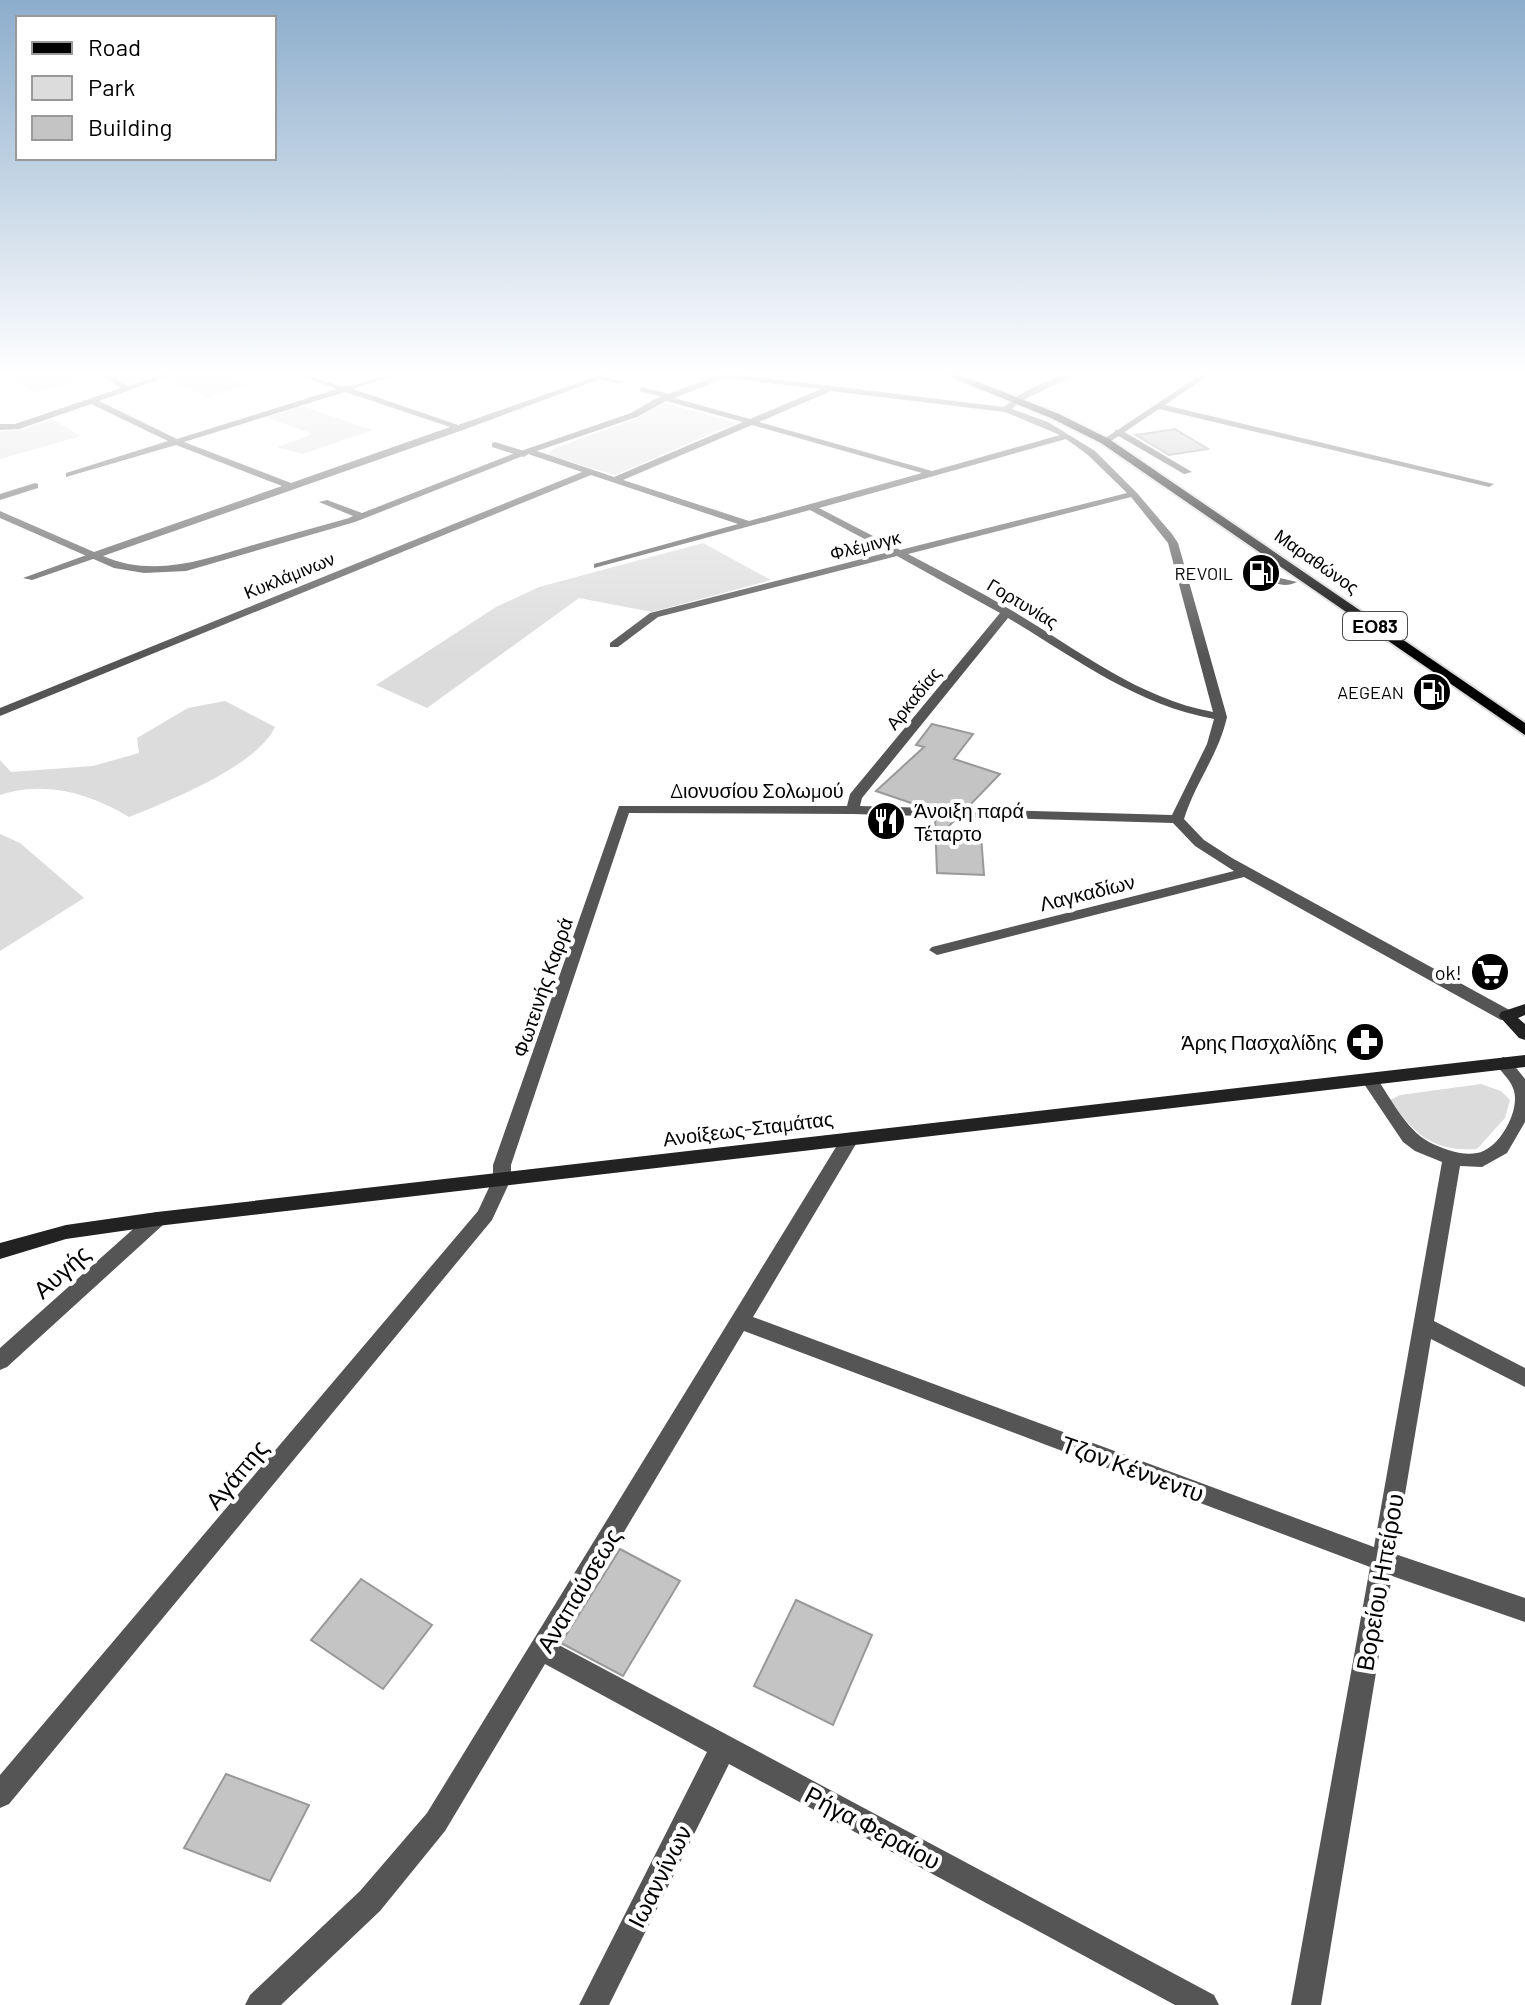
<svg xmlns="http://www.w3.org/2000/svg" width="1525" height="2005" viewBox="0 0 1525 2005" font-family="Barlow,sans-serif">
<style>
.green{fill:#dcdcdc}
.building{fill:#c4c4c4;stroke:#999;stroke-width:2}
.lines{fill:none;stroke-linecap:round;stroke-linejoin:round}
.primary-casing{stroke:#dbdbdb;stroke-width:4}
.lane{fill:#555;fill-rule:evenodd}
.street{fill:#555;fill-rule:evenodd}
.secondary{fill:#222;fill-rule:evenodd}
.primary{fill:#000;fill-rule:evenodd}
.labels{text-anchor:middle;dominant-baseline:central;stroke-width:8;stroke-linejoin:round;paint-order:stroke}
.far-street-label{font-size:18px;fill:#000;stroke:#fff}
.far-poi-label{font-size:18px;fill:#000;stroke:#fff;text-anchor:end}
.shield{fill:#fff;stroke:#4c4c4c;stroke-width:2}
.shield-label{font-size:18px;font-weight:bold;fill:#000}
.street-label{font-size:20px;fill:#000;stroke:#fff}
.poi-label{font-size:20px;fill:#000;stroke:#fff;text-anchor:end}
.near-street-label{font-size:24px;fill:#000;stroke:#fff}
</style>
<rect width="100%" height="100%" fill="#fff"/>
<path class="green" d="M2 375H101L35 392Z
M113 375H224L247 385 207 397 157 376 131 385Z
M665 403 736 423 615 475 548 455 553 449 630 421Z
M302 406 372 430 303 454 277 447 313 434 265 417Z
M52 419 81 436 0 459V431L19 430Z
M703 543 771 580 652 612 579 598 427 708 376 685 496 607 539 587Z
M225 701 275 727C257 766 169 801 129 817 91 794 45 780 0 795V760L11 772 93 766 139 753 137 738 188 708Z
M0 834 20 843 84 898 0 951Z
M1481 1084 1501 1091 1510 1100 1505 1118 1477 1149C1433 1152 1414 1134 1390 1100L1400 1095Z"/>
<path class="building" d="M1175 429 1208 449 1169 455 1136 435Z
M932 724 973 734 954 759 1000 774 969 806 917 805 876 791 924 747 916 745Z
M935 819 955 820 941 834 981 836 984 875 937 873Z
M620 1549 680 1581 623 1676 561 1643Z
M361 1579 432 1625 383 1689 311 1640Z
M796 1600 872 1635 833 1725 754 1686Z
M226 1774 309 1805 270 1881 184 1848Z"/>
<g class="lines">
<g class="primary-casing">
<path id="primary" d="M946 375H960L1059 414 1109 439 1525 723V735L1101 443 1051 418Z"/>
</g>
<path class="lane" d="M598 375 623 382 619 384 598 379Z
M642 387 673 395 674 397 670 399 639 391Z
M1115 430H1121L1192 472 1184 474 1115 434Z
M495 442 527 452 528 454 524 457 492 447V443Z
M92 553 97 556 96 558 32 580 23 578Z
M1260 559H1268L1269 561 1264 565 1280 578 1297 582C1279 591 1265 578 1252 565Z"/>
<path class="street" d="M100 375H110L128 386 160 375H171L99 401 177 439 337 389 299 375C315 375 328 384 343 386 359 387 377 375 394 375L353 389 458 425 600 375H611L463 430 103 556C154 578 203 560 253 545 285 536 317 527 349 518L353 516 319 502 327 500 362 513 515 453 631 413 655 399 718 375H742L1004 407C1020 392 1053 375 1075 375L1019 402 1012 409 1048 422 1095 451 1137 493 1172 534 1178 543 1227 717C1219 754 1195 783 1184 819L1204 840 1232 858 1513 1012 1515 1016 1513 1020H1501L1244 877 937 955 929 950 932 947 1234 871 1195 846 1173 823 853 814 629 813 511 1165V1179L492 1220 9 1804 0 1808V1775L478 1211 493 1179V1165L619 806H847L850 794 1000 613 897 556 658 617 618 647H610V643L650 613 889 552 810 510 594 568V564L738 524 591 475 0 716V708L582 472 528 454 355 522 186 571 144 573 114 568 0 518V511L94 552 282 486 176 445 66 477V473L168 441 91 404 19 429 0 430V424H15L121 388ZM725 378 821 389 750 419 674 398ZM831 391 1005 412 1060 435 932 471 759 422ZM345 392 450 427 291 483 184 442ZM666 401 743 422 614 477 537 451 637 417ZM752 425 922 473 749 521 623 480ZM1066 439 1088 455 1127 493 900 550 819 508ZM1131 497 1168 543 1213 712C1137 698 1076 648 1011 610 977 590 942 572 908 554ZM1008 618C1075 658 1136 705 1214 719L1207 744 1172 815 860 806 862 798Z
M1200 375H1209L1165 405 1494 484 1489 487 1159 409 1108 443 1101 441Z
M35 483 38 484V488L0 500V494Z
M1503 1057 1509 1059 1525 1079V1122L1507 1153 1482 1167 1460 1166 1434 1321 1525 1368V1387L1431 1339 1395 1554 1525 1598V1622L1392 1576 1321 2005H1291L1370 1567 744 1331 557 1644 1214 1995 1219 2005H1175L729 1764 609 2005H579L707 1752 545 1664 445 1831 380 1911 281 2005H245L250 1995 360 1891 427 1813 844 1134H856L859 1139 753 1317 1374 1547 1442 1162 1415 1151 1403 1142 1360 1078 1362 1074H1374C1389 1095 1405 1129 1429 1142 1443 1149 1461 1156 1477 1153 1499 1150 1522 1109 1513 1088 1510 1079 1500 1071 1495 1063Z
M157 1212 164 1214 166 1219 164 1224 7 1367 0 1370V1348L150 1214Z"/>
<path class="secondary" d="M1525 1004V1015L1518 1018 1525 1024V1040L1519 1038 1499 1016 1501 1012Z
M1525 1055V1067L157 1226 66 1239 0 1259V1243L66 1225 157 1212Z"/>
<use href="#primary" class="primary"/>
</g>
<linearGradient id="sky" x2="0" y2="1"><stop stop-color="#8cadcc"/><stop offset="0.57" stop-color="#fff"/><stop offset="1" stop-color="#fff" stop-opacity="0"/></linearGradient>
<rect width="1525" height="656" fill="url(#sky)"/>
<defs>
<g id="fuel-disc" transform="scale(2)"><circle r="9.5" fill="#000" stroke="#fff"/><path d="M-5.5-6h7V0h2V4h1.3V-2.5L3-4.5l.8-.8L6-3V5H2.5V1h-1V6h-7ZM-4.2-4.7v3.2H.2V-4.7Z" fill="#fff"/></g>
<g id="restaurant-disc" transform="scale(2)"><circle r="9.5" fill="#000" stroke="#fff"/><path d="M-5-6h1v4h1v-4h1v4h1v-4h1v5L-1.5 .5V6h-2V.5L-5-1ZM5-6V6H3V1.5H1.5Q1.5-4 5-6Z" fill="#fff"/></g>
<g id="supermarket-disc" transform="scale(2)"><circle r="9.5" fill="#000" stroke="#fff"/><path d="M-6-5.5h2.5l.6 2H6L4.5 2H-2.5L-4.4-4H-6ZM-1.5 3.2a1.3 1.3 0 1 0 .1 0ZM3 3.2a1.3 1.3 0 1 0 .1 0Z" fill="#fff"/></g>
<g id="pharmacy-disc" transform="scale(2)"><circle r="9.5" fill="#000" stroke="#fff"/><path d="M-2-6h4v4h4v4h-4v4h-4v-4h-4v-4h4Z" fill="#fff"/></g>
</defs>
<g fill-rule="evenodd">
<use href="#fuel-disc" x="1261" y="573"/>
<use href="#fuel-disc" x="1432" y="692"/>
<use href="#restaurant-disc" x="886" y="821"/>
<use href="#supermarket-disc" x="1490" y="972"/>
<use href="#pharmacy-disc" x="1365" y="1042"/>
</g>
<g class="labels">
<g class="far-street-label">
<text transform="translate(865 545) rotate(-14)">Φλέμινγκ</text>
<text transform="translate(1317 561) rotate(35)">Μαραθώνος</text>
<text transform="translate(289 575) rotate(-22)">Κυκλάμινων</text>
<text transform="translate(1023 603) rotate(31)">Γορτυνίας</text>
<text transform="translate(913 698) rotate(-51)">Αρκαδίας</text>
</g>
<g class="far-poi-label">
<text x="1233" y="573">REVOIL</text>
<text x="1404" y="692">AEGEAN</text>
</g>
<rect class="shield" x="1343" y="612" width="64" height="28" rx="6"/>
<g class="shield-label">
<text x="1375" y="626">ΕΟ83</text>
</g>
<g class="street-label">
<text x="757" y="790">Διονυσίου Σολωμού</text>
<text transform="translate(1087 892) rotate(-14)">Λαγκαδίων</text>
<text transform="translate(542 987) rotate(-71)">Φωτεινής Καρρά</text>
<text transform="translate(748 1128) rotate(-7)">Ανοίξεως-Σταμάτας</text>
</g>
<g class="poi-label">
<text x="914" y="810" text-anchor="start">Άνοιξη παρά<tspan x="914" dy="23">Τέταρτο</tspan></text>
<text x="1462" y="972">ok!</text>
<text x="1337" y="1042">Άρης Πασχαλίδης</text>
</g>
<g class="near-street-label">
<text transform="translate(61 1271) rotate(-42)">Αυγής</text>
<text transform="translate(1133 1468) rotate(20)">Τζον Κέννεντυ</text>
<text transform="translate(236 1474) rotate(-50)">Αγάπης</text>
<text transform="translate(1379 1582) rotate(-80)">Βορείου Ηπείρου</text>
<text transform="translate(578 1590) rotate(-59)">Αναπαύσεως</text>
<text transform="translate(873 1827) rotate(28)">Ρήγα Φεραίου</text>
<text transform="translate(659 1876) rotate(-63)">Ιωαννίνων</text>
</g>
</g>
<rect x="16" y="16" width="260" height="144" fill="#ffffff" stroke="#999999" stroke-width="2"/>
<rect x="32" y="42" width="40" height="12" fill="#000000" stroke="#999999" stroke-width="2"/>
<text x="88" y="56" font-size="24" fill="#000000">Road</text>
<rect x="32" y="76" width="40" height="24" fill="#dcdcdc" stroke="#999999" stroke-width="2"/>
<text x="88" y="96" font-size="24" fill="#000000">Park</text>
<rect x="32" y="116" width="40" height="24" fill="#c4c4c4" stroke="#999999" stroke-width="2"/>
<text x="88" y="136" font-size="24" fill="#000000">Building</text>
</svg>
